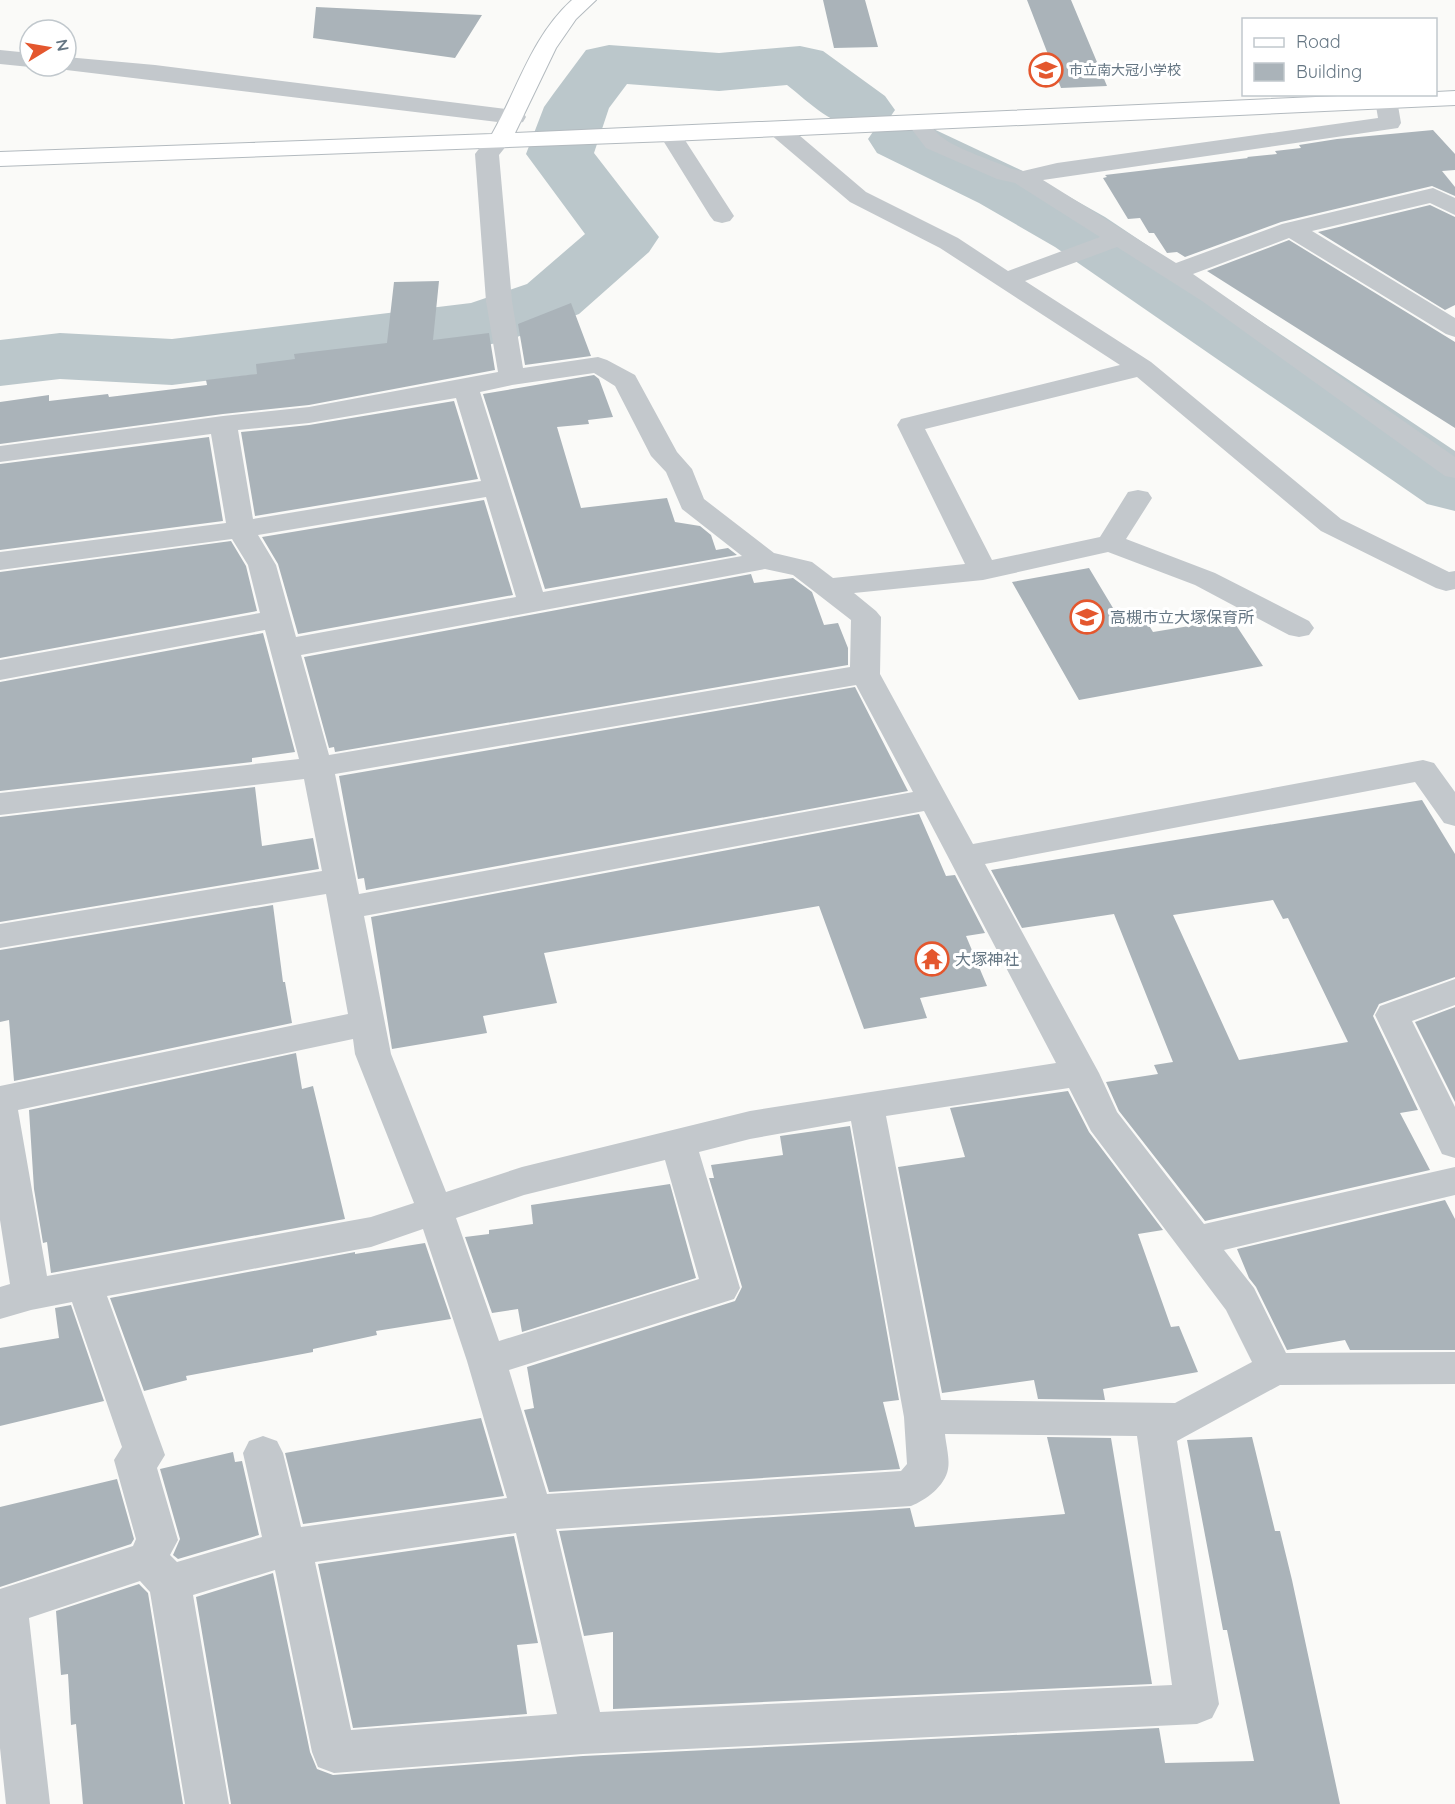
<svg xmlns="http://www.w3.org/2000/svg" width="1455" height="1804" viewBox="0 0 1455 1804" font-family="Quicksand,'Noto Sans JP',sans-serif">
<style>
.lines{fill:none;stroke-linecap:round;stroke-linejoin:round}
.river{fill:#bbc7cb;fill-rule:evenodd}
.building{fill:#aab3b9;fill-rule:evenodd}
.secondary-casing{stroke:#b3babf;stroke-width:2}
.street{fill:#c3c8cc;fill-rule:evenodd}
.secondary{fill:#fff;fill-rule:evenodd}
.labels{text-anchor:middle;dominant-baseline:central;stroke-width:6;stroke-linejoin:round;paint-order:stroke}
.far-poi-label{font-size:14px;fill:#657683;stroke:#fff;text-anchor:start}
.poi-label{font-size:16px;fill:#657683;stroke:#fff;text-anchor:start}
</style>
<rect width="100%" height="100%" fill="#fafaf8"/>
<g class="lines">
<path class="river" d="M609 45 719 53 800 46 823 51 885 96 895 110 886 123 901 119 925 125 1027 173 1105 217 1455 451V511L1427 504 1055 247 979 203 877 153 868 139 877 126C840 135 814 106 787 85L719 91 627 84 609 108 594 153 659 237 649 252 579 314 509 340 483 346 172 385 60 379 0 386V340L60 333 172 339 471 303 527 284 585 234 526 154 544 107 554 93 586 50Z"/>
</g>
<path class="building" d="M823 0H865L878 47 834 48Z
M1027 0H1071L1107 86 1061 88Z
M316 7 482 15 455 58 313 38Z
M1433 130 1455 154V170L1442 171 1455 187V196L1432 186 1281 222 1185 257 1177 252 1167 253 1154 233H1149L1140 218 1128 219 1103 178 1107 177 1105 175 1248 158 1247 157 1277 154 1275 151 1301 148 1299 145 1337 139Z
M1430 205 1455 217V305L1445 310 1318 232Z
M1289 240 1455 342V428L1207 271Z
M439 281 433 340 489 333 495 370 309 405 223 414 0 444V402L49 395V401L108 394 109 397 207 385 206 380 257 374 256 364 295 359 294 354 387 343 394 282Z
M571 303 591 356 525 365 518 324Z
M594 375 599 379 613 417 588 420 589 424 557 427 581 508 667 498 675 522 700 526 711 535 716 550 728 548 737 555 545 589 483 394Z
M454 401 478 479 255 516 241 432 309 425Z
M209 437 223 521 0 550V464Z
M484 500 513 595 298 634 278 564 262 537Z
M231 541 246 566 257 611 0 658V572Z
M1089 568 1122 623 1145 619 1153 632 1232 619 1263 666 1079 700 1012 582Z
M751 574 754 583 793 578 812 592 824 625 838 623 848 648V665L335 752 334 747 329 748 304 657Z
M263 633 295 752 252 758V762L0 791V682Z
M855 687 908 791 366 890 364 878 358 879 339 776Z
M255 787 262 846 313 838 319 869 0 922V817Z
M1422 800 1455 854V977L1379 1004 1373 1016 1418 1110 1400 1113 1430 1170 1205 1221 1119 1111 1106 1082 1158 1074 1154 1065 1173 1062 1114 914 1022 928 991 870ZM1273 900 1283 919 1288 918 1348 1042 1239 1060 1173 915Z
M919 814 946 876 955 875 985 933 966 936 987 986 920 998 927 1018 864 1029 819 906 544 953 557 1003 483 1016 487 1033 392 1049 371 917Z
M273 905 283 982H285L292 1023 14 1081 9 1020 0 1022V950Z
M1455 1007V1102L1415 1022Z
M296 1053 302 1089 313 1086 345 1219 51 1273 47 1242 43 1243 34 1189 29 1110Z
M1068 1091 1089 1132 1163 1230 1138 1234 1171 1327 1179 1326 1198 1372 1103 1389 1105 1400 1038 1399 1034 1380 942 1393 898 1167 965 1157 950 1108Z
M850 1126 899 1400 883 1402 900 1469 549 1492 524 1410 534 1408 527 1367 735 1301 742 1287 709 1178H714L711 1165 783 1155 780 1136Z
M670 1184 696 1278 522 1332 518 1309 492 1313 465 1237 489 1234V1230L533 1224 531 1205Z
M1445 1200 1455 1219V1350H1350L1345 1340 1287 1350 1256 1287 1249 1278 1237 1249Z
M425 1243 451 1319 376 1331 377 1335 313 1349V1352L186 1376 187 1380 144 1391 110 1298 355 1252V1254Z
M71 1305 104 1401 0 1426V1348L59 1338 55 1308Z
M481 1418 504 1496 303 1524 285 1453Z
M1047 1437 1111 1438 1152 1684 613 1709V1632L584 1636 559 1531 910 1508 915 1527 1065 1514Z
M1252 1437 1275 1531H1280L1292 1580 1340 1804H231L196 1597 273 1573 310 1752 317 1769 333 1775 583 1756 1159 1728 1165 1763 1254 1761 1227 1630H1223L1187 1440Z
M233 1452 235 1462 242 1461 259 1535 178 1559 173 1555 180 1539 160 1469Z
M117 1479 134 1539 131 1544 0 1587V1507Z
M514 1536 538 1643 517 1645 527 1714 353 1728 318 1564Z
M139 1584 148 1593 183 1804H83L76 1724 71 1725 68 1674 61 1675 56 1611Z"/>
<g class="lines">
<g class="secondary-casing">
<path id="secondary" d="M572 0H596L576 19 556 48 515 133 1384 94H1436V92L1455 91V105L670 141 0 166V152L492 134C518 88 532 36 572 0Z"/>
</g>
<path class="street" d="M0 50 30 53V66H32L30 67 0 64Z
M66 57 155 65 515 110 523 112 526 117 523 122 515 124 58 69 56 66H66Z
M1378 95 1391 94 1397 100 1401 123 1398 128 1043 180 1176 263 1282 224 1433 188 1455 198V215L1430 203 1312 231 1455 318V337L1446 334 1289 238 1193 274 1455 457V478L1445 476 1202 301 1117 247 1025 281 1151 362 1341 519 1449 572 1455 571V589L1446 591 1436 588 1321 531 1137 377 925 429 992 560 1100 537 1128 492 1138 490 1148 492 1152 498 1126 539 1215 573 1309 621 1314 628 1309 635 1299 637 1289 635 1195 585 1108 552 983 580 854 593 876 611 881 617 880 674 973 844 1423 760 1434 763 1455 792V826L1444 823 1415 782 985 864 1099 1073 1117 1112 1204 1224 1455 1167V1195L1224 1250 1254 1288 1286 1353 1455 1352V1384L1280 1385 1177 1441 1219 1704 1212 1718 1197 1724 583 1754 334 1773 318 1767 312 1752 275 1570 193 1595 229 1804H185L150 1592 140 1581 29 1618 50 1804H6L0 1748V1589L133 1546 136 1539 114 1460 122 1447 72 1302 31 1310 0 1319V1287L10 1284 0 1220V1086L348 1014 326 894 0 948V924L322 871 304 779 0 815V793L299 759 265 630 0 680V660L260 613 248 565 232 539 0 570V552L226 523 211 434 0 462V446L223 416 309 407 498 372 486 301 475 154C484 142 492 131 508 135L511 140 499 155 512 301 523 368 598 357 607 360 635 375 677 452 692 469 704 499 774 553 812 562 833 578 965 564 897 425 901 419 1120 365 940 248 850 202 770 134 767 129 770 124 778 122 786 124 866 192 958 238 1008 271 1100 237 1015 183 997 179 926 148 907 123 910 118C930 113 929 129 943 138 957 149 994 161 1012 169L1023 171 1057 163 1378 118 1375 100ZM594 373 615 386 651 456 666 472 682 509 742 556 543 592 480 392 512 385ZM456 398 481 481 253 519 238 430 309 423ZM486 497 516 597 296 637 276 565 258 535ZM765 569 793 575 851 620 850 667 329 755 301 655ZM856 685 913 792 359 894 335 774ZM924 811 1056 1063 750 1111 522 1167 446 1192 391 1054 364 916ZM353 1039 355 1054 414 1203 371 1217 47 1276 18 1110ZM1069 1088 1091 1131 1226 1310 1252 1362 1175 1403 941 1400 886 1116ZM851 1121 904 1417 907 1464 901 1471 547 1494 509 1370 734 1299 740 1288 699 1152 750 1139ZM665 1160 699 1279 499 1341 456 1218 524 1195ZM423 1229 467 1361 507 1498 301 1527 283 1453 277 1441 263 1436 249 1441 243 1453 262 1537 177 1562 170 1555 178 1540 157 1468 165 1455 107 1296 371 1247ZM945 1434 1137 1436 1172 1685 600 1712 556 1529 911 1506C926 1500 945 1486 948 1469 950 1459 946 1445 945 1434ZM516 1533 557 1714 351 1730 315 1562Z
M670 127 678 129 681 134 734 216 730 221 722 223 714 221 710 216 659 134 662 129Z
M1455 979V1005L1412 1021 1455 1107V1158L1442 1154 1375 1015 1380 1006Z"/>
<use href="#secondary" class="secondary"/>
</g>
<defs>
<g id="school-ring" transform="scale(1.725)"><circle r="9.5" fill="#fff" stroke="#e4572e" stroke-width="1.5"/><path d="M0-5L7-2L0 1L-7-2ZM-4 1L0 2.5L4 1V4Q0 6-4 4Z" fill="#e4572e"/></g>
<g id="temple-ring" transform="scale(1.725)"><circle r="9.5" fill="#fff" stroke="#e4572e" stroke-width="1.5"/><path d="M0-6L5-2H3V0L6.5 2.5H4V6H1.5V3h-3V6H-4V2.5H-6.5L-3 0V-2H-5Z" fill="#e4572e"/></g>
</defs>
<g fill-rule="evenodd">
<use href="#school-ring" x="1046" y="70"/>
<use href="#school-ring" x="1087" y="617"/>
<use href="#temple-ring" x="932" y="959"/>
</g>
<g class="labels">
<g class="far-poi-label">
<text x="1069" y="70">市立南大冠小学校</text>
</g>
<g class="poi-label">
<text x="1110" y="617">高槻市立大塚保育所</text>
<text x="955" y="959">大塚神社</text>
</g>
</g>
<rect x="1242" y="18" width="195" height="78" fill="#ffffff" stroke="#c1c8cd" stroke-width="1.5"/>
<rect x="1254" y="38" width="30" height="9" fill="#ffffff" stroke="#c1c8cd" stroke-width="1.5"/>
<text x="1296" y="48" font-size="18" fill="#657683">Road</text>
<rect x="1254" y="63" width="30" height="18" fill="#aab3b9" stroke="#c1c8cd" stroke-width="1.5"/>
<text x="1296" y="78" font-size="18" fill="#657683">Building</text>
<g transform="translate(48 48) rotate(79)"><circle r="28" fill="#ffffff" stroke="#c1c8cd" stroke-width="1.5"/>
<path d="M0-4.5L10 22L0 15L-10 22Z" fill="#e4572e"/>
<text y="-9" font-size="16" font-weight="bold" text-anchor="middle" fill="#657683">N</text>
</g>
</svg>
